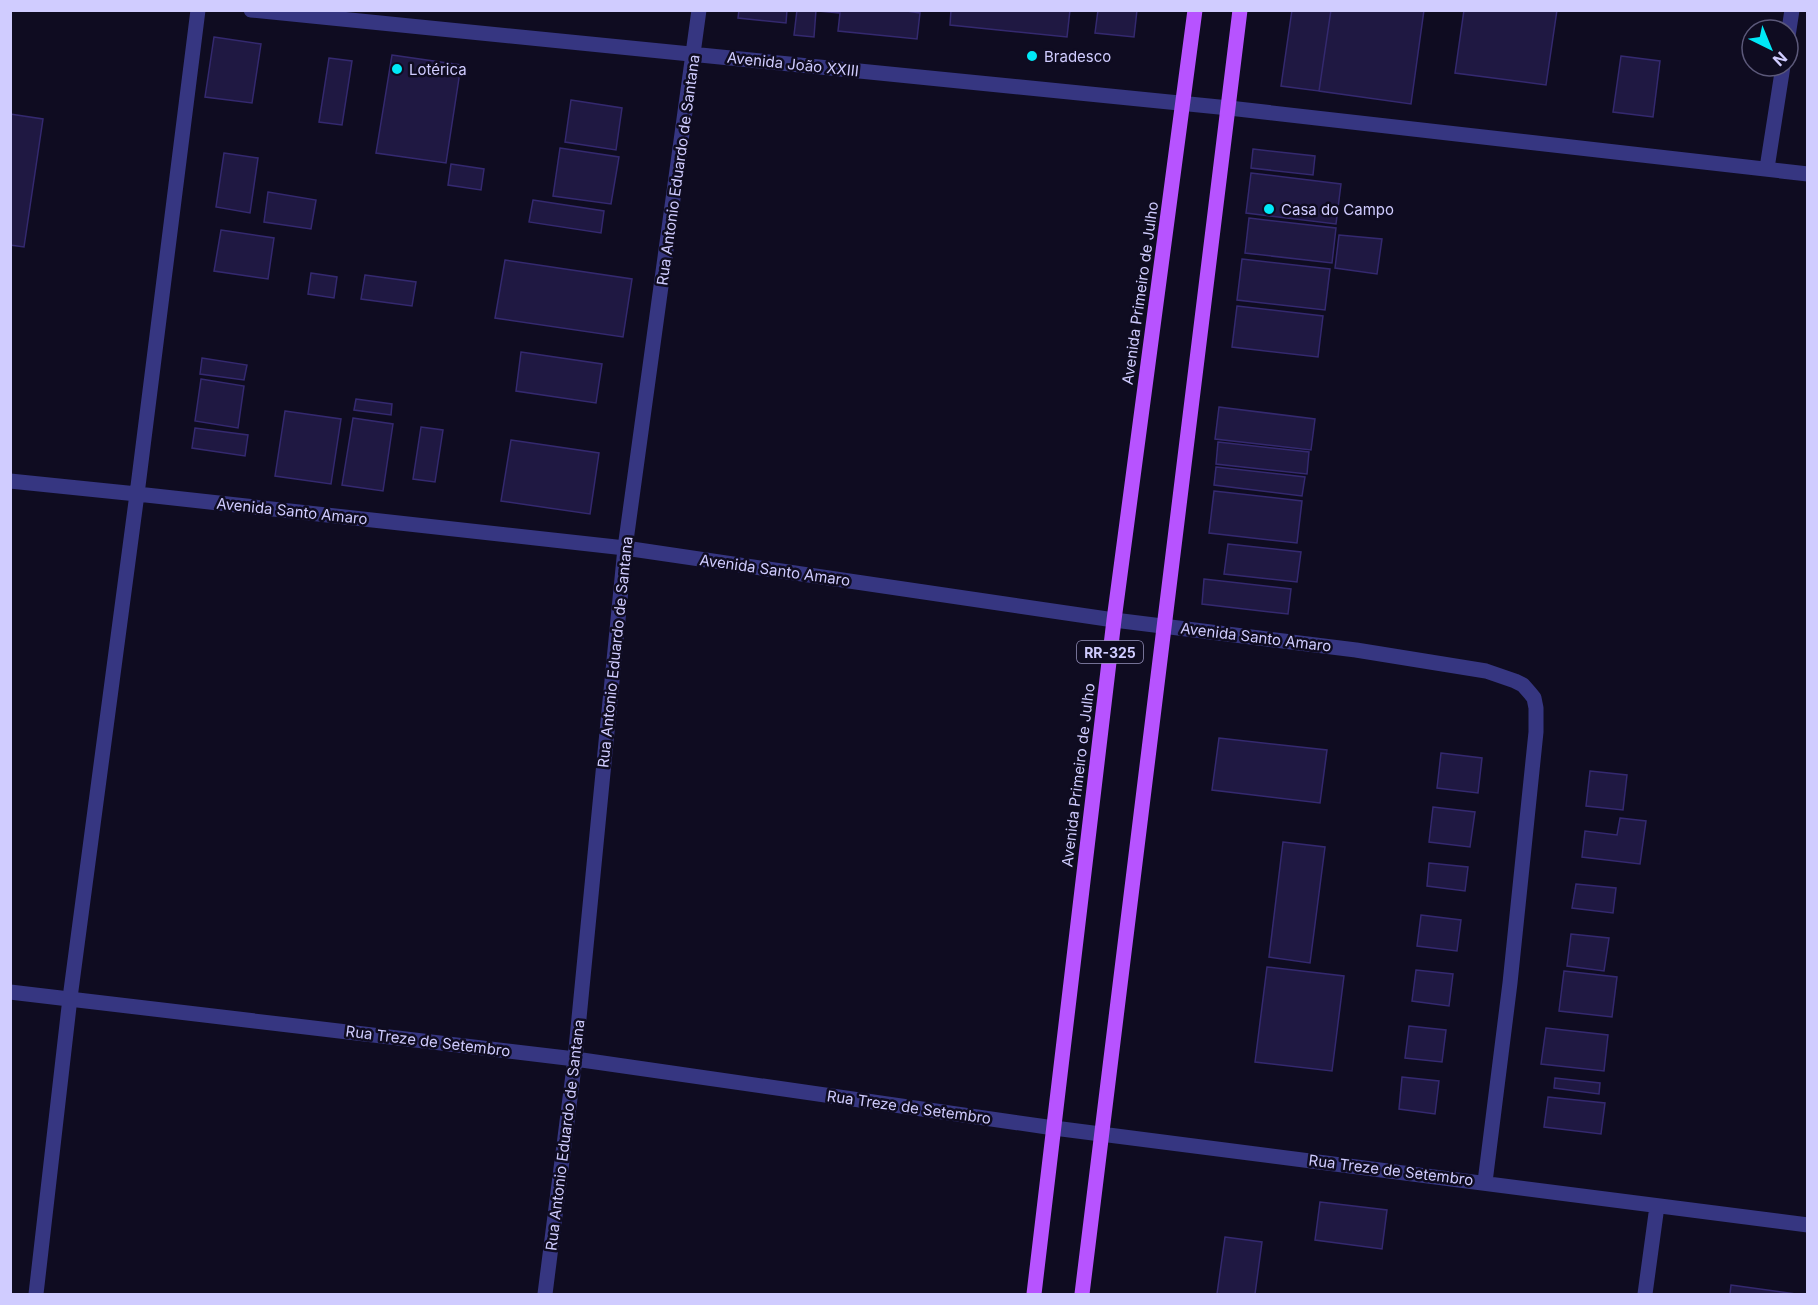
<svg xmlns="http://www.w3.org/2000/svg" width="1818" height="1305" viewBox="0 0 1818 1305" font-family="Inter,sans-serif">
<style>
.building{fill:#1f1842;stroke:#34296f;stroke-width:1.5}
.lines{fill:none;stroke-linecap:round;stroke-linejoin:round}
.street{stroke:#363681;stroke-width:15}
.primary{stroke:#b753ff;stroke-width:15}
.poi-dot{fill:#00e9f7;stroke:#0f0c21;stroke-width:2}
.labels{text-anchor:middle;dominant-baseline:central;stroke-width:5;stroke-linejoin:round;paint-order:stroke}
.shield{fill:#0f0c21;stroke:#9692bc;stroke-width:1.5}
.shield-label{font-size:14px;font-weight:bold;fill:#d0ccff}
.poi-label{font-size:15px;fill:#d0ccff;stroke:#0f0c21;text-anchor:start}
.street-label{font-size:15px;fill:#d0ccff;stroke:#0f0c21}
</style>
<rect width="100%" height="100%" fill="#0f0c21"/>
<path class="building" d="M739 10H787L786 23 738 18Z
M797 10H816L814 37 794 35Z
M900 10 920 13 917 39 838 31 840 13 818 11Z
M951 10H1070L1067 37 950 25Z
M1098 10H1137L1134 37 1095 33Z
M1292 10H1331L1319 91 1281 86Z
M1331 10H1424L1411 104 1319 91Z
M1464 10H1557L1546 85 1455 73Z
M214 37 261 44 252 103 205 97Z
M392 55 461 65 446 163 376 153Z
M1621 56 1660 61 1653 117 1613 112Z
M329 58 352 61 342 125 319 122Z
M571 100 622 108 616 150 565 142Z
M10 114 43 119 24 247 10 245Z
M560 148 619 157 611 204 553 196Z
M1253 149 1315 156 1313 175 1251 168Z
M224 153 258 158 250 213 216 207Z
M451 164 484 169 481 190 448 185Z
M1251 173 1341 184 1336 224 1246 213Z
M268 192 316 200 311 229 264 222Z
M533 200 604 211 601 233 529 222Z
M1249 218 1336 228 1332 263 1245 253Z
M221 230 274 238 268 279 214 271Z
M1339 235 1382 239 1377 274 1335 268Z
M1242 259 1330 269 1325 310 1237 300Z
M505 260 632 279 623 337 495 318Z
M311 273 337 277 334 298 308 294Z
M365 275 416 282 412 306 361 299Z
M1237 306 1323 316 1318 357 1232 347Z
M521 352 602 364 596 403 516 391Z
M202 358 247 365 244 380 200 374Z
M201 379 244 386 238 428 195 421Z
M356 399 392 404 391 415 354 410Z
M1219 407 1315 419 1311 450 1215 439Z
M285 411 341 419 331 484 275 476Z
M353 418 393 424 383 491 342 485Z
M421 427 443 430 435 482 413 479Z
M195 428 248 435 245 456 192 448Z
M511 440 599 453 590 514 501 501Z
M1218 442 1309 452 1307 474 1216 464Z
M1216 467 1305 477 1302 496 1214 485Z
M1214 491 1302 501 1297 543 1209 533Z
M1228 544 1301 552 1297 582 1224 574Z
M1204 579 1291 589 1288 614 1202 604Z
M1219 738 1327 750 1320 803 1212 790Z
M1441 753 1482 758 1478 793 1437 788Z
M1590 771 1627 775 1623 810 1586 806Z
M1433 807 1475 812 1470 847 1429 842Z
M1620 818 1646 821 1640 864 1582 857 1585 831 1617 835Z
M1283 842 1325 847 1310 963 1269 957Z
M1429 863 1468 867 1465 891 1427 886Z
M1576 884 1616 888 1613 913 1572 908Z
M1421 915 1461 920 1457 951 1417 946Z
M1571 934 1609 938 1604 971 1567 966Z
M1267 967 1344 976 1332 1071 1255 1062Z
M1416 970 1453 974 1449 1006 1412 1001Z
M1564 971 1617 977 1612 1017 1559 1011Z
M1409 1026 1446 1030 1442 1062 1405 1058Z
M1546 1028 1608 1035 1604 1071 1541 1064Z
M1402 1077 1439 1081 1435 1114 1399 1109Z
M1555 1078 1600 1083 1599 1094 1554 1088Z
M1548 1097 1605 1103 1601 1134 1544 1127Z
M1320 1202 1387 1210 1382 1249 1315 1240Z
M1225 1237 1262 1242 1255 1294H1217Z
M1731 1285 1796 1294H1730Z"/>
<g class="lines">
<path class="street" d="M251 10 1229 108 1808 174
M1788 36 1792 10
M1767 168 1783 66
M10 481 137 494 625 548 1114 620 1356 650 1486 671 1515 681 1523 685 1530 693 1534 698 1536 708V732L1510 983 1485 1182
M10 992 575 1059 1054 1128 1808 1225
M36 1294 70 998 137 494 198 10
M545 1294 575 1059 625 548 699 10
M1645 1294 1657 1206"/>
<path class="primary" d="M1034 1294 1114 620 1195 10
M1082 1294 1240 10"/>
</g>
<g class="poi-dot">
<circle cx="1032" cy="56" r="6"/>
<circle cx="397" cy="69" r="6"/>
<circle cx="1269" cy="209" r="6"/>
</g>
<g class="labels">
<rect class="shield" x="1077" y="641" width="66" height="22" rx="4.5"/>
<g class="shield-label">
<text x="1110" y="652">RR-325</text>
</g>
<g class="poi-label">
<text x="1044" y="56">Bradesco</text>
<text x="409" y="69">Lotérica</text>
<text x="1281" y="209">Casa do Campo</text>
</g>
<g class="street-label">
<text transform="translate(793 64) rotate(6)">Avenida João XXIII</text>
<text transform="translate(678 170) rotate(-82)">Rua Antonio Eduardo de Santana</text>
<text transform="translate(1140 293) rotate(-82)">Avenida Primeiro de Julho</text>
<text transform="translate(292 511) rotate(6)">Avenida Santo Amaro</text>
<text transform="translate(775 570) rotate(8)">Avenida Santo Amaro</text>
<text transform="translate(1256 637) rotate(7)">Avenida Santo Amaro</text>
<text transform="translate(615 652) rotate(-84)">Rua Antonio Eduardo de Santana</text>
<text transform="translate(1078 775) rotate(-83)">Avenida Primeiro de Julho</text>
<text transform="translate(428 1041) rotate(7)">Rua Treze de Setembro</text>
<text transform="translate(909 1107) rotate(8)">Rua Treze de Setembro</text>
<text transform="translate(565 1135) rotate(-83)">Rua Antonio Eduardo de Santana</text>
<text transform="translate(1391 1170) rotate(7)">Rua Treze de Setembro</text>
</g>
</g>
<rect width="1818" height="1305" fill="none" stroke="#d0ccff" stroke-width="24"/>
<g transform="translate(1770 48) rotate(137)"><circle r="28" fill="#0f0c21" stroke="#5c597a" stroke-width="1.5"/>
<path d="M0-4.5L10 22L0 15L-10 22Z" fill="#00e9f7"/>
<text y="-9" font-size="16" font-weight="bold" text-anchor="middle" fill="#d0ccff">N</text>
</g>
</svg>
